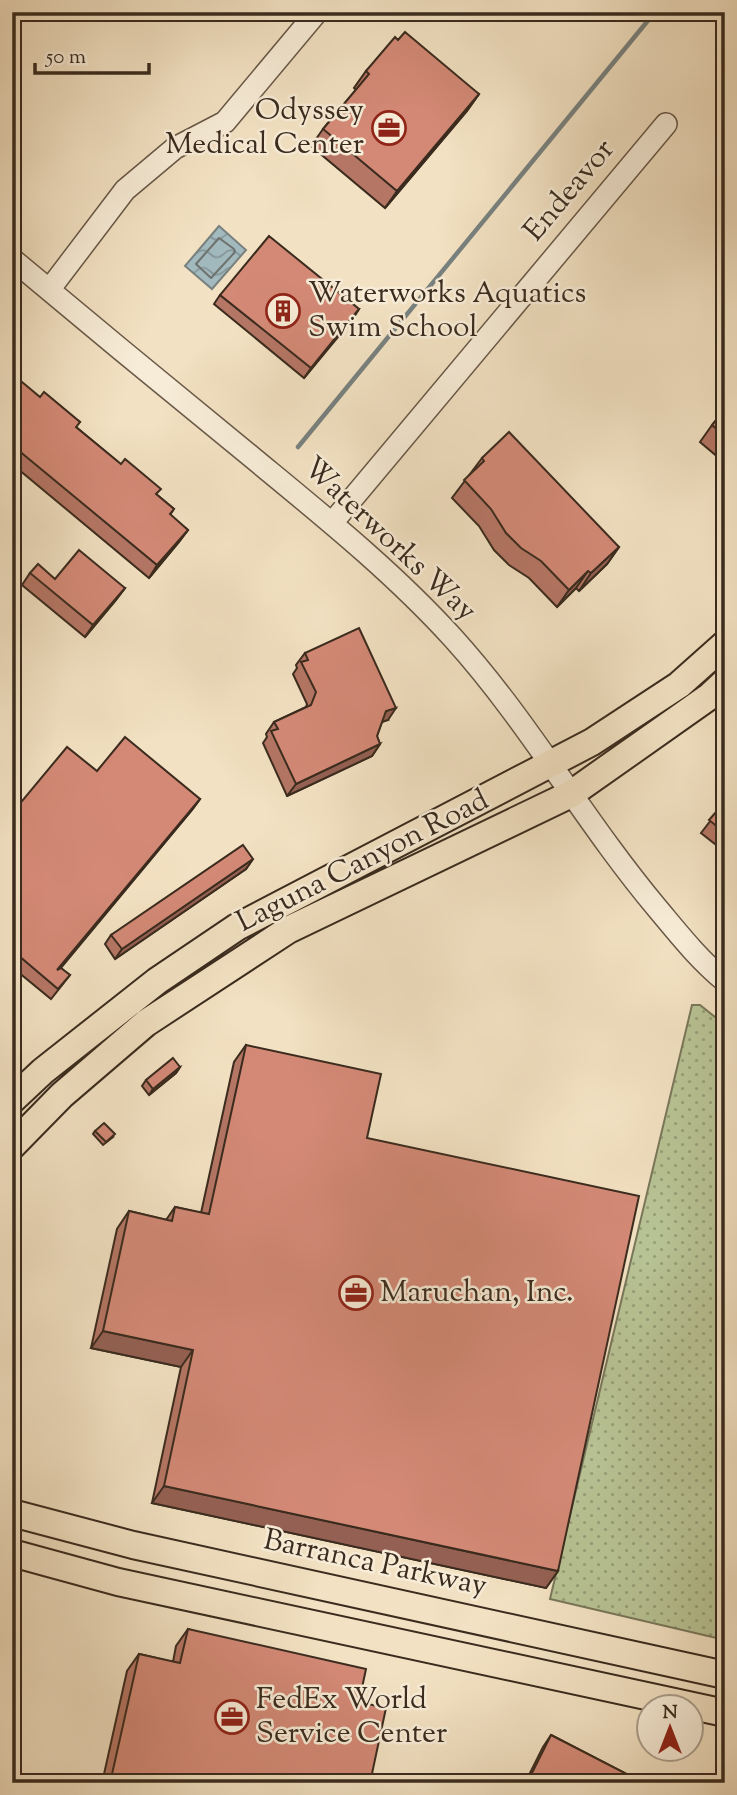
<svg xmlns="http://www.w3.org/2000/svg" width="737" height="1795" viewBox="0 0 737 1795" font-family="'Sorts Mill Goudy',serif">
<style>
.grass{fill:url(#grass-dots);stroke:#79775a;stroke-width:2}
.water{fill:url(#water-waves);stroke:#78817f;stroke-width:2}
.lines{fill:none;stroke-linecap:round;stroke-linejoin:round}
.shore{stroke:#6e726e;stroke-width:2}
.stream{stroke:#78817f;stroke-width:4.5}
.minor-casing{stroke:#685847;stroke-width:24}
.major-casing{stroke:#3a2b1e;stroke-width:30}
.minor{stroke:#f7ecd7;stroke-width:21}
.major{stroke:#f2e1c2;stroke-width:26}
.wall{fill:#b57665;stroke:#3a2b1e;stroke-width:2}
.shaded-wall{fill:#946053;stroke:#3a2b1e;stroke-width:2}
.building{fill:#d38976;stroke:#3a2b1e;stroke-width:2}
.labels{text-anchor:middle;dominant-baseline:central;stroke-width:5;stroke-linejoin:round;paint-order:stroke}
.poi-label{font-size:30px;fill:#3a2b1e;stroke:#f7ecd7;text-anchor:start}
.street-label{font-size:30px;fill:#3a2b1e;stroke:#f7ecd7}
</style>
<defs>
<pattern id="grass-dots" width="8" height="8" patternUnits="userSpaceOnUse" patternTransform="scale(1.75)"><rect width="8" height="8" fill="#b8c395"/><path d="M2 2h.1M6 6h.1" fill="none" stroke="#979f79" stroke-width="1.8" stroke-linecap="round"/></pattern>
<pattern id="water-waves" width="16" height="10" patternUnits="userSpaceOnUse" patternTransform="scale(1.75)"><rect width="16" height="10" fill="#a2babf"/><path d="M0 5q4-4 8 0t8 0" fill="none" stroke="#85979b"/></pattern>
</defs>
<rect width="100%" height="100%" fill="#f2e1c2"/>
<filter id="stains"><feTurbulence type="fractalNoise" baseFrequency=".00286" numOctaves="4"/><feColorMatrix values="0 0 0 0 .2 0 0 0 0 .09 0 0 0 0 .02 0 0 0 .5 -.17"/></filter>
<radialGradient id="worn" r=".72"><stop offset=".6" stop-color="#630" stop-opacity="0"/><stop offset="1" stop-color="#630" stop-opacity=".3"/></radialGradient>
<path class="grass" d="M692 1005H700L725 1025V1640L550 1599Z"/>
<path class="water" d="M219 226 246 250 212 289 185 266Z"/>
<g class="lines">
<path class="shore" d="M219 238 234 249 235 252 211 278 196 264Z"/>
<path class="stream" d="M298 447 655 12"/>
<g class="minor-casing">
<path id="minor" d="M12 259C92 326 172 392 253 458 322 515 392 571 453 638 529 722 584 821 657 908 678 933 699 960 725 981
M49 290 125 190 175 148 225 122 317 12
M332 523 666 124"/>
</g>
<g class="major-casing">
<path id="major" d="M12 1100 43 1071 157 981 237 927 592 742 679 685 725 644
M12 1146 62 1095 146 1023 288 930 571 794 710 696 725 682
M12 1513 133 1545 725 1675
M12 1553 118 1582 725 1713"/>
</g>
<use href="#minor" class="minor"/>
<use href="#major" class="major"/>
</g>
<path class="wall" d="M398 40 479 94 467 111 385 208 311 146 323 129 356 90 354 88 366 71Z
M220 295 359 309 304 378 214 304Z
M12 384 17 388 40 397 80 422 76 427 174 509 170 515 188 530 179 542 149 578 12 464Z
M725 409V463L700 442 712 425Z
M482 458 619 547 607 564 579 591 576 588 557 607 529 578 509 565 494 550 479 526 452 498Z
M30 573 55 579 125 588 116 600 85 637 22 585Z
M305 653 388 720 382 722 377 736 380 744 372 756 287 796 263 743 267 737 266 734 274 722 306 707 307 704 293 674 297 668 296 665Z
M97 771 200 799 192 810 59 969 70 975 51 999 12 967V813Z
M725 802V852L701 833Z
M253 859 246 869 115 959 105 944 111 935Z
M246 1045 367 1138 558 1571 546 1588 152 1503 181 1367 91 1348 117 1229 129 1211 166 1220 175 1207 201 1213 234 1062Z
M180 1067 176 1073 149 1095 142 1086 146 1080Z
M95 1131 113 1137 103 1145 93 1134Z
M188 1629 359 1702 370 1783H102L127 1671 139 1654 173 1662 176 1646Z
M551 1735 644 1783H525L543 1747Z"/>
<path class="shaded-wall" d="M479 94 467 111 385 208 397 191Z
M359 309 353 319 304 378 311 368Z
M188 530 179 542 149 578 157 565Z
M619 547 607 564 579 591 591 573Z
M588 571 576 588 557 607 569 590Z
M125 588 116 600 85 637 93 625Z
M396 708 388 720 378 723 386 711Z
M380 744 372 756 287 796 296 784Z
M200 799 192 810 50 981 57 970Z
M253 859 246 869 115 959 122 949Z
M180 1067 176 1073 149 1095 153 1089Z
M103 1331 193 1350 181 1367 91 1348Z
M164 1486 558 1571 546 1588 152 1503Z"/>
<path class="building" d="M405 32 479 94 397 191 323 129 369 74 366 71 395 37 398 40Z
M269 236 359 309 311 368 220 295Z
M22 382 40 397 44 392 80 422 76 427 121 464 125 459 161 489 156 494 174 509 170 514 188 530 157 565 12 445V384L17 388Z
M725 409V436L712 425Z
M509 432 619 547 591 573 588 571 569 590 541 561 521 548 506 533 491 509 464 480 484 461 482 458Z
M12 498 17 503 12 509Z
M79 550 125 588 93 625 30 573 38 564 55 579Z
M359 628 396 708 386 711 377 736 380 744 296 784 271 731 278 729 274 722 311 705 316 692 301 662 308 660 305 653Z
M125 737 200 799 57 970 61 968 70 975 58 989 12 950V813L67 747 97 771Z
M725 802V833L709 820Z
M243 845 253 859 122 949 111 935Z
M246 1045 381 1074 367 1138 639 1196 558 1571 164 1486 193 1350 103 1331 129 1211 172 1221 175 1207 209 1214Z
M173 1058 180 1067 153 1089 146 1080Z
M104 1123 115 1134 106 1142 95 1131Z
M188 1629 366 1669 359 1702 386 1708 370 1783H110L139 1654 180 1663Z
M551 1735 644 1783H527Z"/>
<defs>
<g id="office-ring" transform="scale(1.75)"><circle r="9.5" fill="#f7ecd7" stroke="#8f2418" stroke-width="1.5"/><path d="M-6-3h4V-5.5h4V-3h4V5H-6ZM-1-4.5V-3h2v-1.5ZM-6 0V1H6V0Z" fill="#8f2418"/></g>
<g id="building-ring" transform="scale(1.75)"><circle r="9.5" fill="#f7ecd7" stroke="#8f2418" stroke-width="1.5"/><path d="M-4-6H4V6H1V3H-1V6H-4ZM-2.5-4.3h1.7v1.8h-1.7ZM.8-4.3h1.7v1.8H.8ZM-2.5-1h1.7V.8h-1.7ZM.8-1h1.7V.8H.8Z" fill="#8f2418"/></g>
</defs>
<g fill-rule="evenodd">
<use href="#office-ring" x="389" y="128"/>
<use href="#building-ring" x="283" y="311"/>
<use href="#office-ring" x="356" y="1293"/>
<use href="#office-ring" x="232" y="1717"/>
</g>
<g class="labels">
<g class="poi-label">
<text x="364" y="111" text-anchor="end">Odyssey<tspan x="364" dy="34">Medical Center</tspan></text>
<text x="308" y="294">Waterworks Aquatics<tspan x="308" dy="34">Swim School</tspan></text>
<text x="380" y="1293">Maruchan, Inc.</text>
<text x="256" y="1700">FedEx World<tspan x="256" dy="34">Service Center</tspan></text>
</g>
<g class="street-label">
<text transform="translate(570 191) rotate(-50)">Endeavor</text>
<text transform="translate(389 540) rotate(43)">Waterworks Way</text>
<text transform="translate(363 862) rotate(-27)">Laguna Canyon Road</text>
<text transform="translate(375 1564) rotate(12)">Barranca Parkway</text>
</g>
</g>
<rect width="737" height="1795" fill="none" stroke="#f2e1c2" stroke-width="42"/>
<rect x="14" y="14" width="709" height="1767" fill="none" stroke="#3a2b1e" stroke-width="3.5"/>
<rect x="21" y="21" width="695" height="1753" fill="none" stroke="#3a2b1e" stroke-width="2"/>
<g transform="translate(670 1728)"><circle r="33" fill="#f7ecd7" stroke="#ab9f8d" stroke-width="2"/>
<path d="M0-5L12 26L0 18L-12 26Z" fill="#8f2418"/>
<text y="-10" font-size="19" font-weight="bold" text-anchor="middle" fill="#3a2b1e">N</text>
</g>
<path d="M35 63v10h114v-10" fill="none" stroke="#3a2b1e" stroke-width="3.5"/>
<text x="46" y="63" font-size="21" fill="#3a2b1e" stroke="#f7ecd7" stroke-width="5" paint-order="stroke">50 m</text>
<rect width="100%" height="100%" filter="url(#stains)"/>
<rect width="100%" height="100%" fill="url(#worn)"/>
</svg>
